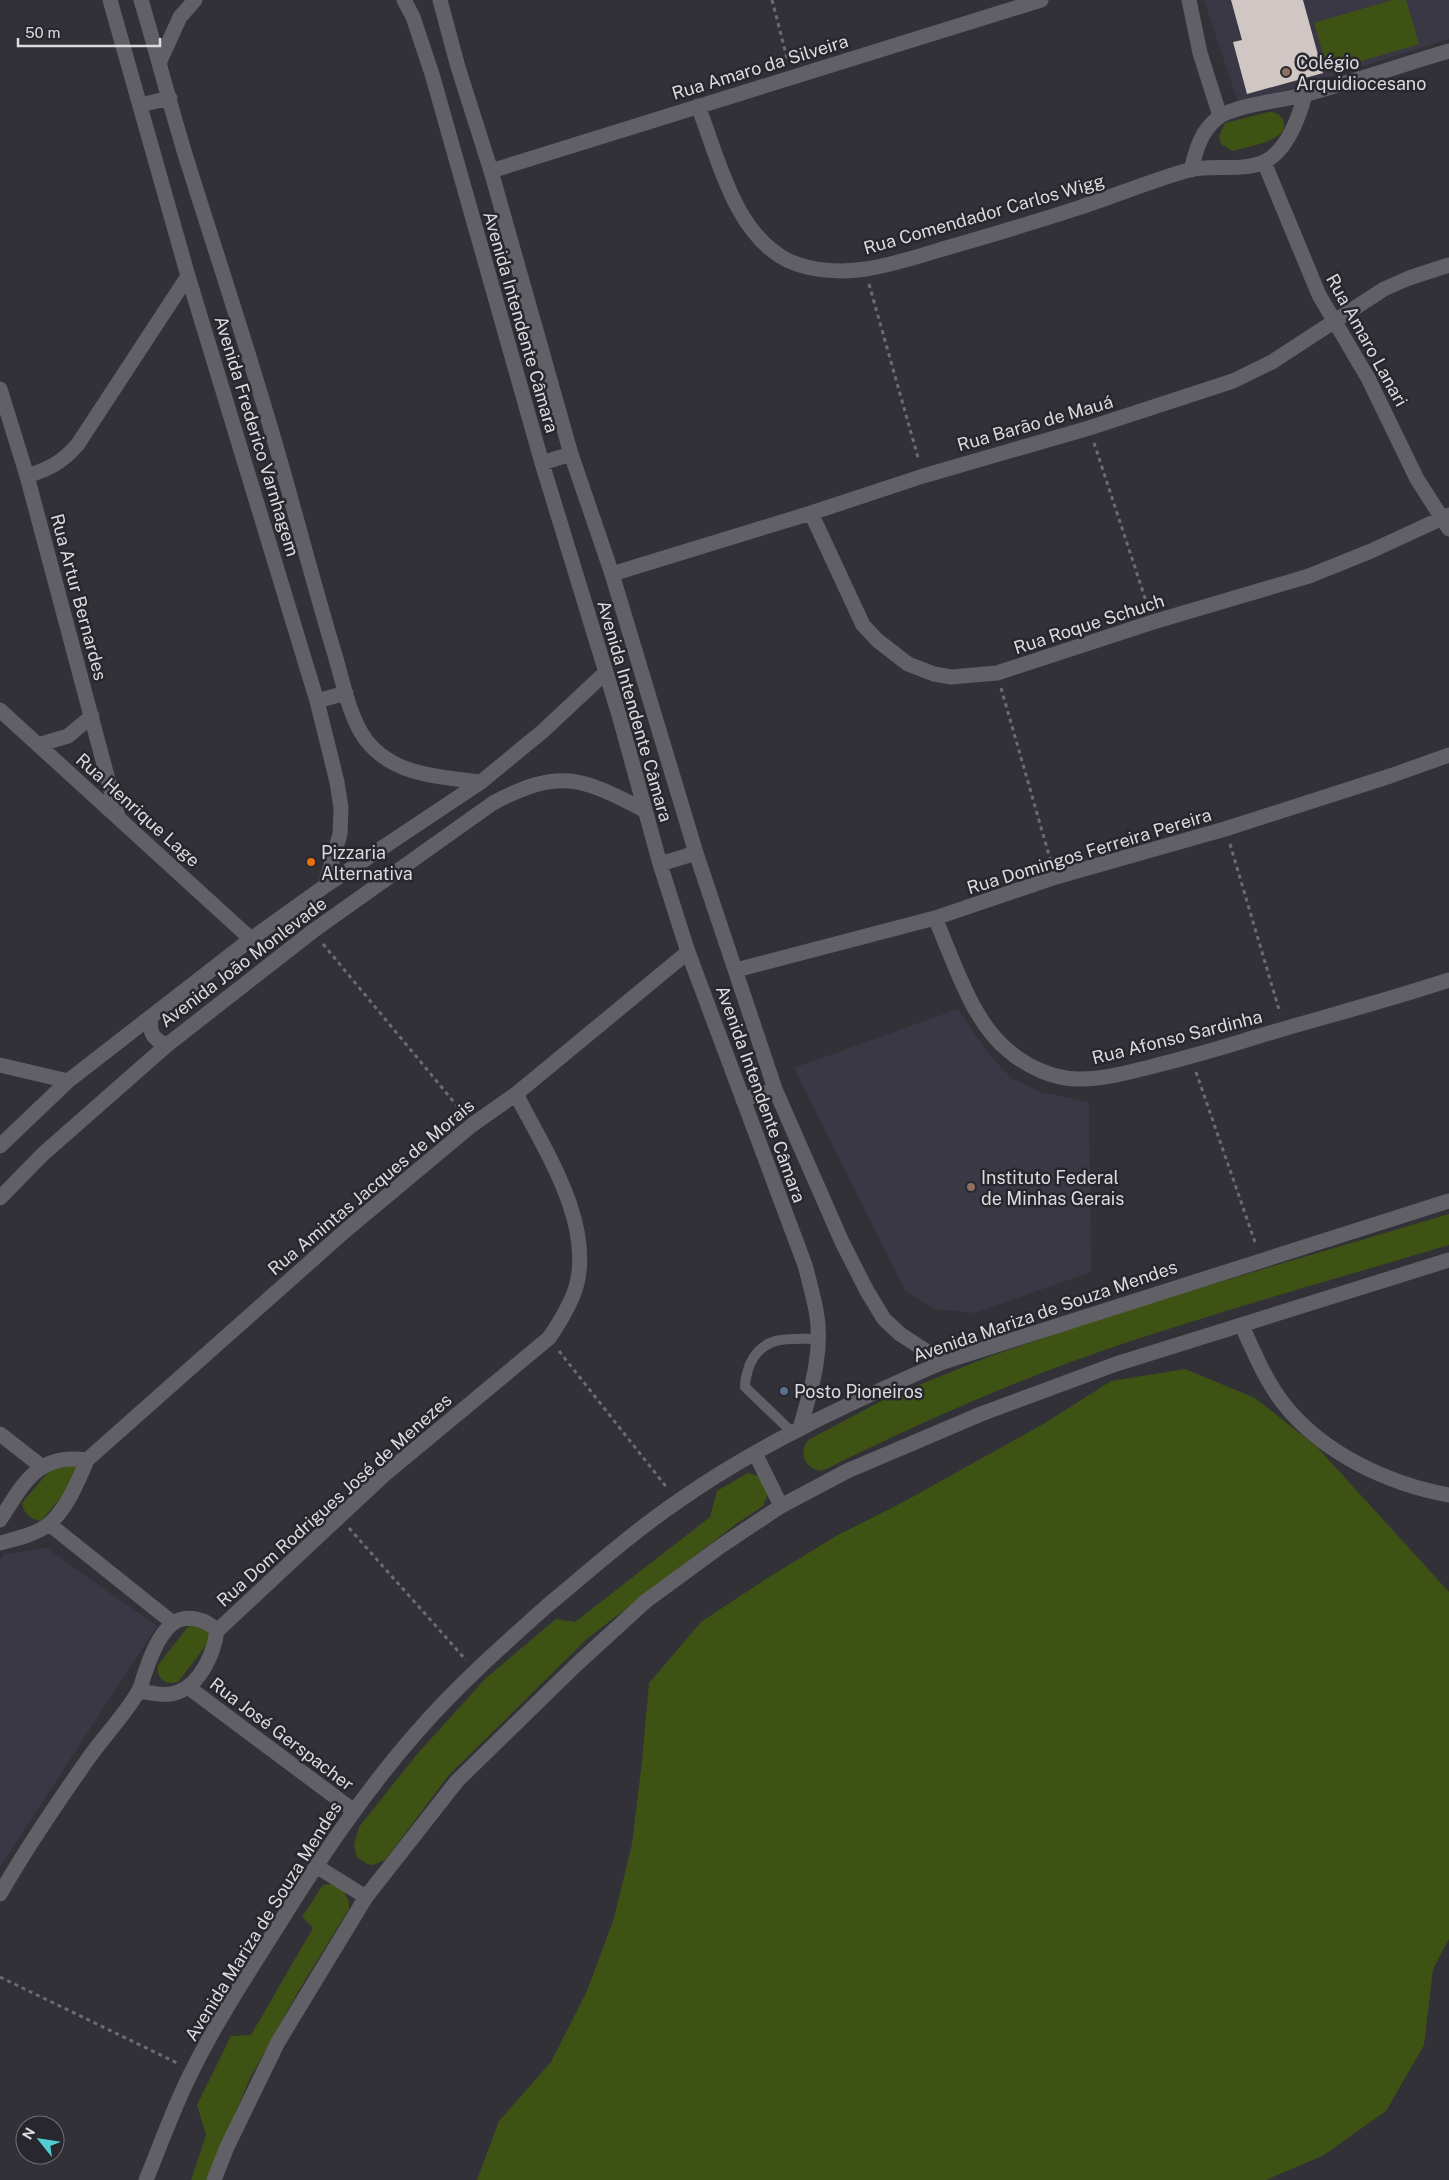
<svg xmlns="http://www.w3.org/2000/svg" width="1449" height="2180" viewBox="0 0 1449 2180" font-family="'Public Sans',sans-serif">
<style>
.built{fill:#3b3845}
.green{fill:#3e5213}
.building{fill:#d0c6c4}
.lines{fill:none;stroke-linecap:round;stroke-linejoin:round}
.path{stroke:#6c6b71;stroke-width:3;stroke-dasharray:4 4;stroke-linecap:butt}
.lane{stroke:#616067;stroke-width:10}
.street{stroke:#616067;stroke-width:15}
.secondary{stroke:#616067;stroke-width:15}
.education-dot{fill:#8d6e63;stroke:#29272e;stroke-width:2}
.food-dot{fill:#e8710a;stroke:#29272e;stroke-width:2}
.service-dot{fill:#5c6f8a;stroke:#29272e;stroke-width:2}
.labels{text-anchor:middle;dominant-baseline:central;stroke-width:5;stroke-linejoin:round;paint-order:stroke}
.poi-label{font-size:18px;fill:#dbdbdf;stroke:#29272e;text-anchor:start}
.street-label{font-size:18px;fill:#dbdbdf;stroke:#29272e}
</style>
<rect width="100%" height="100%" fill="#323138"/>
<path class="built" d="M1204 0H1449V39L1239 105Z
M958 1009 987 1052 1011 1078 1041 1092 1089 1102 1091 1272 974 1313 935 1309 906 1292 794 1068Z
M46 1548 157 1626 0 1867V1562L4 1554Z"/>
<path class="green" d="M1392 0H1406L1419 44 1328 71 1314 23Z
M1269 112C1276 112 1282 115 1284 123 1288 141 1246 147 1233 151L1221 144 1219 136 1225 123Z
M1449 1214V1245C1342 1277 1234 1307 1128 1342 1022 1377 921 1422 822 1471 805 1469 798 1454 808 1440L889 1397 988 1357 1122 1311Z
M1185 1369 1255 1398 1317 1447 1449 1592V1939L1433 1969 1424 2045 1386 2111 1324 2155 1266 2180H477L499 2121 551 2062 587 1991 614 1918 632 1844 642 1761 649 1683 701 1622 766 1579 836 1536 907 1500 1045 1423 1111 1381Z
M60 1458 71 1460 81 1473 41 1521C30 1519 24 1514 22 1503Z
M748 1473 761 1477 768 1494 763 1506 736 1524 588 1638 449 1775 385 1860 373 1865 367 1864 357 1857 354 1845 359 1827 418 1753 486 1678 556 1619 575 1622 710 1517 717 1491Z
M195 1621 214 1635 178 1682C165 1686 156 1678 158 1665L191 1623Z
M330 1884 343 1889 349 1902V1909L299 1990 250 2078 207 2180H191L206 2135 197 2105 231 2036 251 2035 313 1928 302 1917 323 1885Z"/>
<path class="building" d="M1231 0H1303L1323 73 1247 94 1233 42 1242 40Z"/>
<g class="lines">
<path class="path" d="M772 0 788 62
M869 284 919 461
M1094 443 1148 607
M1001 688 1051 862
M1230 844 1280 1013
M323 944 463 1113
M1196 1072 1256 1245
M559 1351 668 1489
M349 1528 466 1660
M0 1977 179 2064"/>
<path class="lane" d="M793 1433 745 1387C745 1378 747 1372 750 1364 764 1334 790 1339 819 1339"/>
<path class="street" d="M1189 0 1200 53 1220 116
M698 106C718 157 734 233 787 260 810 271 840 273 866 269 893 265 920 256 946 248 991 235 1036 222 1081 207 1117 195 1153 180 1189 170 1213 164 1241 172 1264 162 1287 151 1299 117 1305 95
M1264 162 1319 295 1368 378 1417 479 1449 529
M1191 170C1196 150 1201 130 1219 117 1235 105 1286 100 1307 94 1355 81 1402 65 1449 51
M491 171 1041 0
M0 389 27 476 118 817
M27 476C49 469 63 462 78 444L188 276
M811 513 863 625 877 640 908 664 934 674 951 677 997 673 1153 622 1309 576 1371 551 1449 515
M612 574 811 513 923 476 1089 428 1233 381 1272 362 1384 289 1409 278 1449 265
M0 710 251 939
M38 745 68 736 92 716
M935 918C954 961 972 1023 1010 1052 1028 1067 1052 1078 1076 1079 1101 1080 1126 1073 1150 1067 1186 1058 1221 1048 1256 1037 1320 1018 1385 1001 1449 980
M736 970 935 918 1056 877 1225 829 1390 776 1449 755
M0 1065 68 1081
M1242 1326C1254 1352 1265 1380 1283 1403 1322 1453 1388 1484 1449 1495
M0 1434 41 1466
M0 1520C24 1483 37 1453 87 1460
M49 1524 173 1623
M0 1543C16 1539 34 1535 48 1525 66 1510 78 1482 87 1460L345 1231 472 1125 516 1094 688 952
M188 1687 354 1811
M139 1691C152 1693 166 1697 178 1692 201 1684 214 1652 217 1631L384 1475 549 1338C560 1322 570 1306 576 1287 594 1223 544 1149 516 1094
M0 1894C27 1847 57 1803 88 1759 104 1736 124 1716 138 1692 142 1686 143 1677 146 1670 151 1655 159 1635 172 1624 186 1613 206 1619 217 1631"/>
<path class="secondary" d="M110 0 188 276 317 701 337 782 341 808 340 834 325 886
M141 0C158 56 172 114 190 170 223 275 258 379 287 485 303 542 318 599 335 655 343 682 349 717 366 740 394 776 440 777 481 782
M404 0 413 17 432 74 542 463 619 715 660 864 688 952 805 1265C809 1280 813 1295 816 1310 824 1350 811 1390 800 1428
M440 0 458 67 491 171 571 454 612 574 696 853 775 1089 842 1242 867 1291 884 1319 900 1334 943 1362
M160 61 180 17 195 0
M140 105 170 98
M542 463 571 454
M317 701 346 693
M660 864 696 853
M151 1017C149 1032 152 1039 167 1045
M743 1100 775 1089
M0 1146 68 1081 251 939 325 886 481 782 543 731 606 672
M0 1198 43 1154 167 1045 313 931 493 803C559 768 581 777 644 810
M755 1453 781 1506
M316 1866 366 1897
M146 2180C161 2144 174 2106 192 2071 217 2020 249 1972 279 1924 321 1857 365 1791 417 1732 457 1686 502 1646 548 1605 590 1570 632 1533 677 1502 759 1444 852 1402 943 1362L1449 1201
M214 2180 227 2147 278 2042 366 1897 457 1781 576 1665 646 1601 721 1546 781 1506 847 1471 981 1414 1116 1364 1449 1260"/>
</g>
<g class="education-dot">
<circle cx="1286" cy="72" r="5"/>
<circle cx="971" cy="1187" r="5"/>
</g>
<circle class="food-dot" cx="311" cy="862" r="5"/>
<circle class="service-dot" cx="784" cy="1391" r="5"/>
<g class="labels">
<g class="poi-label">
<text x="1296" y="62">Colégio<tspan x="1296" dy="21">Arquidiocesano</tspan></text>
<text x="321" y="852">Pizzaria<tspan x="321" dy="21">Alternativa</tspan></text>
<text x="981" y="1177">Instituto Federal<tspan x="981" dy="21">de Minhas Gerais</tspan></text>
<text x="794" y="1391">Posto Pioneiros</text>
</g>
<g class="street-label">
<text transform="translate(760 67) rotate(-17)">Rua Amaro da Silveira</text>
<text transform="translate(984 214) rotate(-16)">Rua Comendador Carlos Wigg</text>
<text transform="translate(521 322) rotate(74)">Avenida Intendente Câmara</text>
<text transform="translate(1367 340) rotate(61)">Rua Amaro Lanari</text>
<text transform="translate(1035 423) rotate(-16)">Rua Barão de Mauá</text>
<text transform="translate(257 436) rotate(73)">Avenida Frederico Varnhagem</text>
<text transform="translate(79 597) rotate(75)">Rua Artur Bernardes</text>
<text transform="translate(1089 624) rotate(-18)">Rua Roque Schuch</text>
<text transform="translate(635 711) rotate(74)">Avenida Intendente Câmara</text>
<text transform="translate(138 810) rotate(42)">Rua Henrique Lage</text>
<text transform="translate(1089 851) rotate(-17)">Rua Domingos Ferreira Pereira</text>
<text transform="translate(243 962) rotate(-37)">Avenida João Monlevade</text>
<text transform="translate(1177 1037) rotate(-14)">Rua Afonso Sardinha</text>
<text transform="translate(761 1094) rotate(70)">Avenida Intendente Câmara</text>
<text transform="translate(371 1187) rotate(-40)">Rua Amintas Jacques de Morais</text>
<text transform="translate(1045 1311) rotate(-19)">Avenida Mariza de Souza Mendes</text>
<text transform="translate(334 1500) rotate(-42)">Rua Dom Rodrigues José de Menezes</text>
<text transform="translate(282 1734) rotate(37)">Rua José Gerspacher</text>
<text transform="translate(263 1921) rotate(-58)">Avenida Mariza de Souza Mendes</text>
</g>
</g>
<g transform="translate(40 2140) rotate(300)"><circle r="24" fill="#29272e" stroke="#706f75"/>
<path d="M0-4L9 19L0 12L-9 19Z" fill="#51ccd3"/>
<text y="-8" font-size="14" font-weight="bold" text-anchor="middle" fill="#dbdbdf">N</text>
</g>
<path d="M18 38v8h142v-8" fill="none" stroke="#dbdbdf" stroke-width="2.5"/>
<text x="25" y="38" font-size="15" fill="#dbdbdf" stroke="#29272e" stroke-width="4" paint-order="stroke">50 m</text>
</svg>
